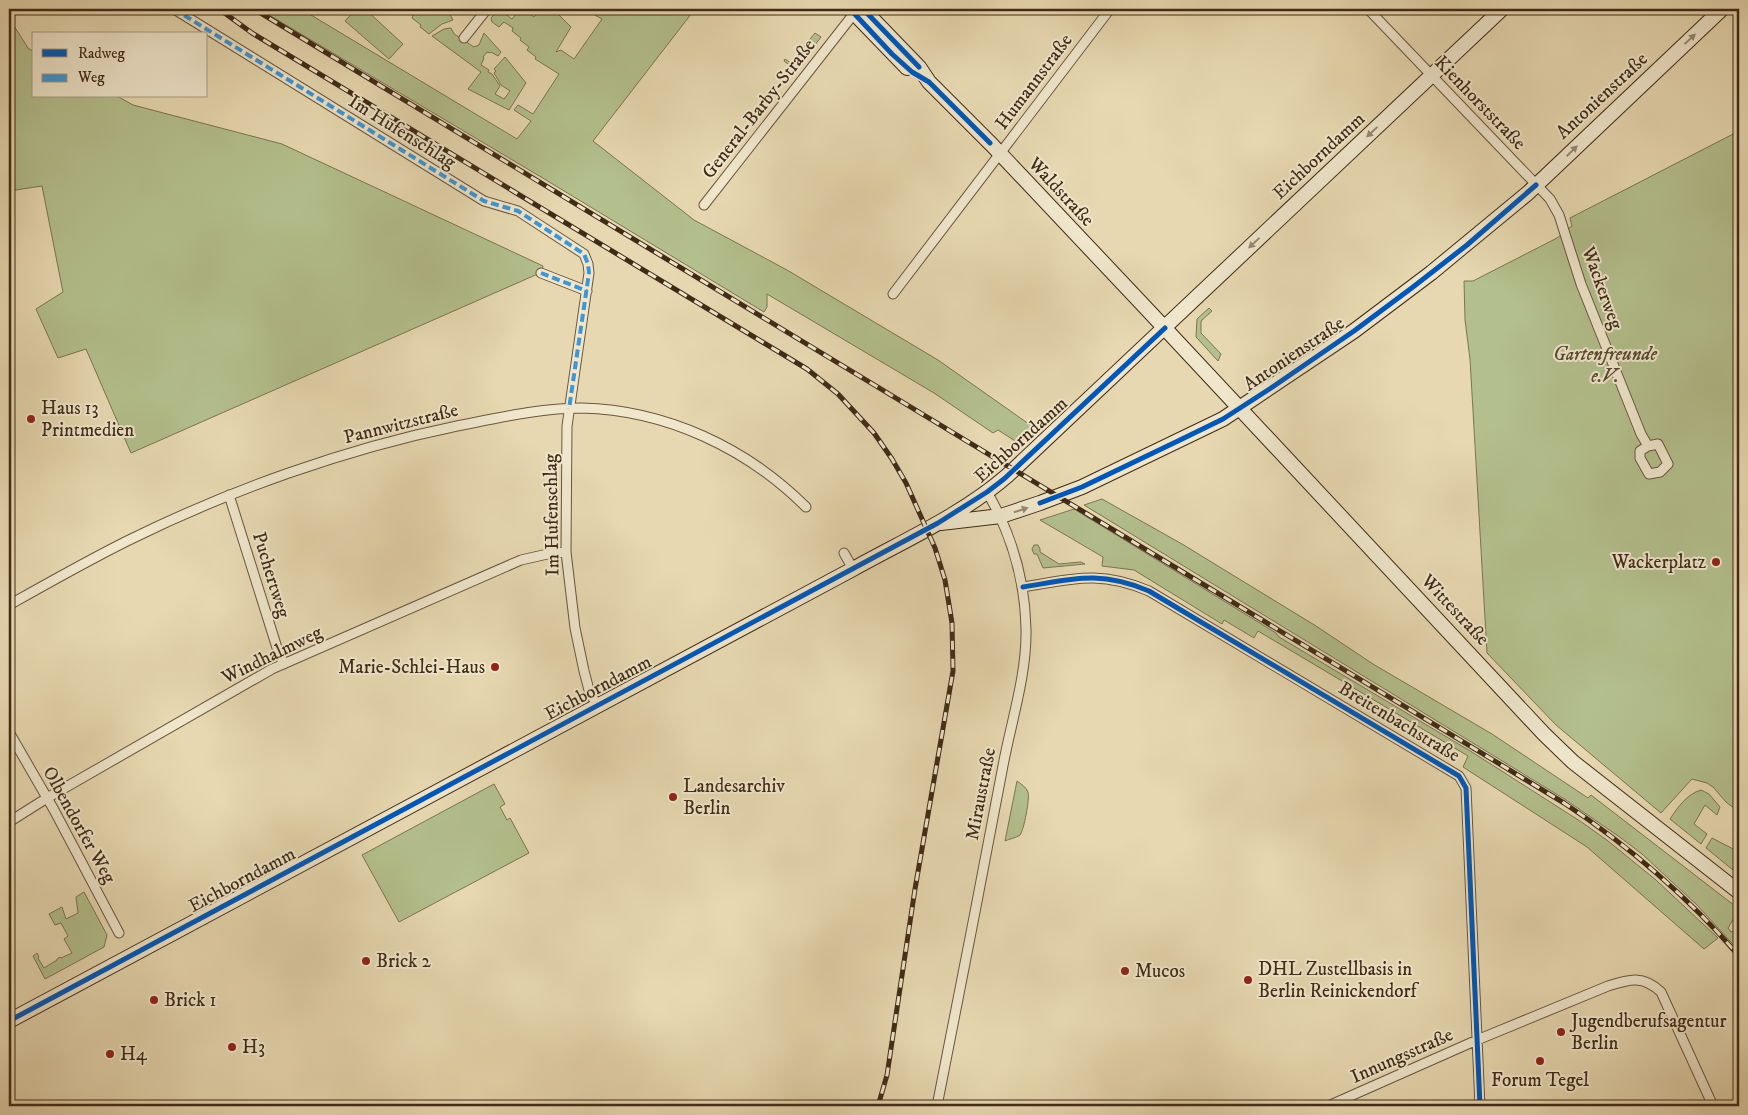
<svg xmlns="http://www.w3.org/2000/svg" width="1748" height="1115" viewBox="0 0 1748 1115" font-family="'IM FELL DW Pica',serif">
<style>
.green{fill:#b3bf8d;stroke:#7a7552}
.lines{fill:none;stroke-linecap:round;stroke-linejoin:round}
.street-casing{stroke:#6a563e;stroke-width:11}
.secondary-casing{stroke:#402b17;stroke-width:16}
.street{stroke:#efe6cc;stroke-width:9}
.secondary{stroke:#efe6cc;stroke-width:14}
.rail-casing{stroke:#402b17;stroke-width:5}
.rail{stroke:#efe6cc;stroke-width:3;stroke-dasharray:9;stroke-linecap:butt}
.quiet{stroke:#3f96d4;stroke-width:4;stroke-dasharray:8 4;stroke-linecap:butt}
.cycleway-casing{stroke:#efe6cc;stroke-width:8}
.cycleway{stroke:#0057b8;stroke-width:5}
.oneway{fill:#988872}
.poi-dot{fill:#8f2418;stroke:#efe6cc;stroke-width:2}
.labels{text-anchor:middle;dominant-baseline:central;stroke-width:4;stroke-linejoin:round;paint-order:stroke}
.street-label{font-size:19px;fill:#402b17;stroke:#efe6cc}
.park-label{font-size:19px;font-style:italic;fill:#57492f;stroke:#efe6cc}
.poi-label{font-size:19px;fill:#402b17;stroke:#efe6cc;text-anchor:start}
</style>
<rect width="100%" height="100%" fill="#e7d8b1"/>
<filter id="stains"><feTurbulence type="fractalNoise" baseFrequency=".004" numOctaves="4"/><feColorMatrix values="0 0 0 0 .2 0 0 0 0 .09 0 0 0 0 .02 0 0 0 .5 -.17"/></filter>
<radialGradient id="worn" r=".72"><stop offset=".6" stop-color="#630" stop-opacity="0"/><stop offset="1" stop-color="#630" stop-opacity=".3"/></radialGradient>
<path class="green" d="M259 9H301L517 139 531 121 514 110 518 105 533 114 559 74 535 59 536 57 527 50 529 47 520 40 521 38 512 31 513 28 504 22 499 27 492 22 491 18 499 9 512 19 520 9H526L525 11 534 17 541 9H553L571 27 556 52 561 50 574 59 602 19 584 9H695L593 141 694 220 787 270 938 360 1036 429 1025 437 1020 444 998 430 993 433 934 393 767 294V307L764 312 546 180Z
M356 9H365L403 44 389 59 345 21Z
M404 9H447L453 20 442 24 429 34 420 27 421 25 412 18 413 15Z
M9 18 28 48 34 52V96H117L133 105 282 144 543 266 542 270 540 273 131 453 86 349 58 358 36 309 63 292 42 186 9 191Z
M451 28 454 34 474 47 479 45 484 33 501 52 498 56 491 52 490 53 487 52 483 57 484 58 481 65 489 70 488 72 492 74 500 86 495 94 504 99 510 91 501 85 494 73 496 71 494 69 505 57 526 83 509 110 468 89 481 72 432 36 444 29Z
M815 33 821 37 796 70 784 61 785 59 791 63Z
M1739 131V812L1726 802 1713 787 1707 783 1692 779 1661 813 1556 725 1487 653 1470 359 1465 320 1464 281H1473L1557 238 1572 226 1570 218Z
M1209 308 1212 311 1201 321V333L1221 354 1218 361 1196 337 1197 319Z
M1102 499 1182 544 1316 626 1373 664 1492 734 1588 798 1591 795 1739 909 1728 928 1731 932 1739 929V951L1697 905 1642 854 1621 838 1566 800 1084 505Z
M1074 509 1276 633 1279 637 1472 752 1583 823 1608 841 1656 880 1718 938 1704 949 1587 847 1463 767 1468 756 1258 631 1254 638 1224 620 1222 624 1134 570 1102 566 1103 557 1040 520Z
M1034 545H1038L1040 549V552L1059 564 1081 562 1085 564 1043 568 1037 554H1034L1032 549Z
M1017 781C1021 784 1026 787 1028 792 1030 798 1024 830 1020 835 1016 838 1009 839 1005 841Z
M494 784 505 804 500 807 507 820 510 818 529 853 399 922 362 855Z
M1701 790 1709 794 1720 807 1717 815 1705 805 1694 824 1707 834 1701 844 1670 819C1678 807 1687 794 1701 790Z
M1712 838 1739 852V872L1738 874 1706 848Z
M84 892 107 935 104 947 45 979 33 956 37 953 39 957 38 958 44 968 57 960V959L60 957 61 958 72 953 64 939 68 936 61 923 55 925 49 914 62 907 66 919 78 913 76 897Z"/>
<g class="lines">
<g class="street-casing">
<path id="street" d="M174 9 484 201 518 211 584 254 588 264 589 273 567 426 566 552 575 628 584 671 589 690 597 706
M1368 9 1550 199 1559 215 1581 284 1641 434 1648 446
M464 38 487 9
M704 205 856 11
M541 273 587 291
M893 294 1110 9
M1658 444 1668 464 1660 472 1649 474 1640 458V451L1648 446Z
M229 495 278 651 284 664
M844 553 853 569
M1023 587C1073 579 1099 570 1149 591L1459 776 1466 788 1480 1106
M9 605C48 583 87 561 127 541 230 490 345 449 457 426 498 418 540 408 582 408 666 410 747 448 806 507
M9 732 54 810 119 933
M9 822 47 798 272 669 521 560 552 553 566 552
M937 1106C959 994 981 883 1002 771 1010 725 1027 676 1026 629 1025 581 1011 533 987 492
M1328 1106 1477 1040 1608 986C1630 979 1643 975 1661 992L1713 1106"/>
</g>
<g class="secondary-casing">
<path id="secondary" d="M850 9 907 68
M863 9 919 67 929 82 992 145 1144 306 1544 734 1573 762 1739 892
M941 523 1001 516 1040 503 1082 487 1223 419 1354 331 1431 273 1528 193 1722 9
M9 1021 853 569C905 540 962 515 1008 475L1502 9"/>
</g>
<use href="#street" class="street"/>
<use href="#secondary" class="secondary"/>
<g class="rail-casing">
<path id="rail" d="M219 9 252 33 807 369 838 394 874 433 892 459 906 483 935 548 945 580 952 623 953 671 915 889 887 1075 878 1106
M254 9 1564 803C1629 846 1688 897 1739 956"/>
</g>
<use href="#rail" class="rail"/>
<path class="quiet" d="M174 9 484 201 518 211 584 254 588 264 589 273 569 409
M541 273 587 291"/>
<g class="cycleway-casing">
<path id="cycleway" d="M850 9 892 54 912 72 929 82 990 143
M863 9 919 67
M1040 503 1082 487 1180 440 1223 419 1271 388 1354 331 1413 287 1467 245 1536 185
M1023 587C1073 579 1099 570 1149 591L1459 776 1466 788 1480 1106
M9 1021 938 523 987 492 1004 479 1165 328"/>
</g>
<use href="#cycleway" class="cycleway"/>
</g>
<defs><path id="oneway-solid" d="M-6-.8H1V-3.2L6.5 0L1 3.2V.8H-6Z" transform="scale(1.25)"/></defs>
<g class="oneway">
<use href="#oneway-solid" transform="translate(1690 39) rotate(-43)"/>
<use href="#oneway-solid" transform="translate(1372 132) rotate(137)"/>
<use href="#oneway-solid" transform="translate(1572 151) rotate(-44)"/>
<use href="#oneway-solid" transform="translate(1254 243) rotate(137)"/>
<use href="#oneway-solid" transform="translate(1021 510) rotate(-18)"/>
</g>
<g class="poi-dot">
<circle cx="31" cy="419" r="5"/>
<circle cx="1716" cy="562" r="5"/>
<circle cx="495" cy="667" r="5"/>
<circle cx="673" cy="797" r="5"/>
<circle cx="366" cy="961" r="5"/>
<circle cx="1125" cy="971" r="5"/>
<circle cx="1248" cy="980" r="5"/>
<circle cx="154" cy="1000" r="5"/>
<circle cx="1561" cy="1032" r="5"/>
<circle cx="232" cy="1047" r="5"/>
<circle cx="110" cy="1054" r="5"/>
<circle cx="1540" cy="1061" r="5"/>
</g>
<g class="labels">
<g class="street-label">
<text transform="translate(1034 82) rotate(-53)">Humannstraße</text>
<text transform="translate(1602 96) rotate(-43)">Antonienstraße</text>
<text transform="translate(1480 103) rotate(46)">Kienhorststraße</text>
<text transform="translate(759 109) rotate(-52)">General-Barby-Straße</text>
<text transform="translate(402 132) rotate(32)">Im Hufenschlag</text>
<text transform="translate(1319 156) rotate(-43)">Eichborndamm</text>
<text transform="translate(1061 192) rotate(47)">Waldstraße</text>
<text transform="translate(1602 288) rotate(70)">Wackerweg</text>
<text transform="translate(1294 354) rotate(-34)">Antonienstraße</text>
<text transform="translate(401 424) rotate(-14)">Pannwitzstraße</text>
<text transform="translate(1021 440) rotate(-42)">Eichborndamm</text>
<text transform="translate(552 515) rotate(-91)">Im Hufenschlag</text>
<text transform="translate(271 575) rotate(73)">Puchertweg</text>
<text transform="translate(1455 610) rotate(47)">Wittestraße</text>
<text transform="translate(272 655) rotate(-26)">Windhalmweg</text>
<text transform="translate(598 688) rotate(-28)">Eichborndamm</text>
<text transform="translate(1399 722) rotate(31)">Breitenbachstraße</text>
<text transform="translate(981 794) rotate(-79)">Miraustraße</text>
<text transform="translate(79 825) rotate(61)">Olbendorfer Weg</text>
<text transform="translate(242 880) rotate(-28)">Eichborndamm</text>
<text transform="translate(1402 1056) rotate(-24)">Innungsstraße</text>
</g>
<g class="park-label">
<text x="1605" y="354">Gartenfreunde<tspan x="1605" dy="22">e.V.</tspan></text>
</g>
<g class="poi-label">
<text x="41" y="408">Haus 13<tspan x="41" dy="22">Printmedien</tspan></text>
<text x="1706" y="562" text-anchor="end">Wackerplatz</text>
<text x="485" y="667" text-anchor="end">Marie-Schlei-Haus</text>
<text x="683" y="786">Landesarchiv<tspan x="683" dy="22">Berlin</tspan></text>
<text x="376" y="961">Brick 2</text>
<text x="1258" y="969">DHL Zustellbasis in<tspan x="1258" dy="22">Berlin Reinickendorf</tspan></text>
<text x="1135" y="971">Mucos</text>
<text x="164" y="1000">Brick 1</text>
<text x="1571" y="1021">Jugendberufsagentur<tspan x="1571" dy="22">Berlin</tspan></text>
<text x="242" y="1047">H3</text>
<text x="120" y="1054">H4</text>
<text x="1540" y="1080" text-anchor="middle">Forum Tegel</text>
</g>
</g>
<rect width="1748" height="1115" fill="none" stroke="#e7d8b1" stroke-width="30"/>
<rect x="10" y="10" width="1728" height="1095" fill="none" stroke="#402b17" stroke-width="2.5"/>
<rect x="15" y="15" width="1718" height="1085" fill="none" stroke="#402b17"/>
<rect x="32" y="32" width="175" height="65" fill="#efe6cc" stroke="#a99b84"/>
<rect x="42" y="49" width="25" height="8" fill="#0057b8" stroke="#a99b84"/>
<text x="78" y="58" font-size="15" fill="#402b17">Radweg</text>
<rect x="42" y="74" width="25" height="8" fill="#3f96d4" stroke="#a99b84"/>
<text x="78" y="82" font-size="15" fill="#402b17">Weg</text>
<rect width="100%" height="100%" filter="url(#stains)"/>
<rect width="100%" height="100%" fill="url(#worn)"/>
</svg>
